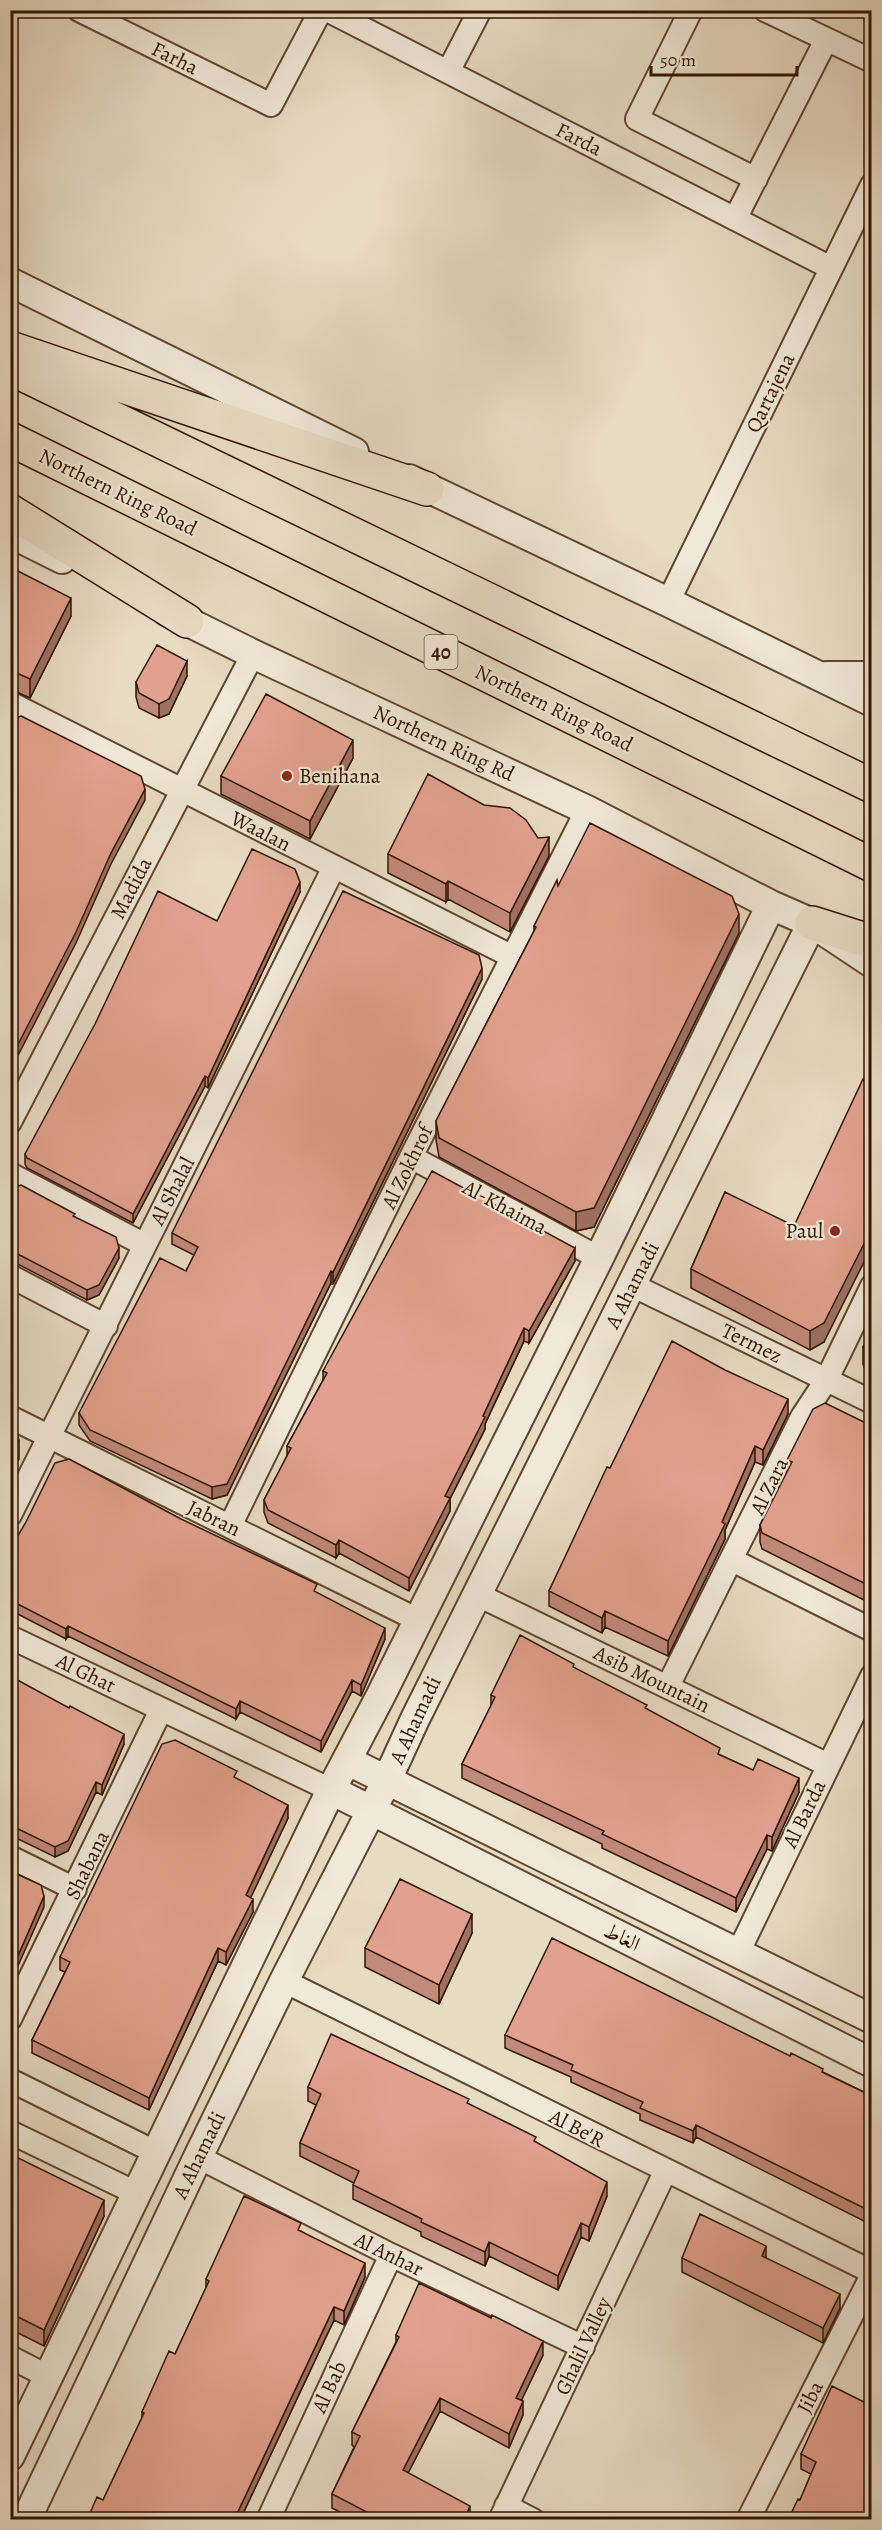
<svg xmlns="http://www.w3.org/2000/svg" width="882" height="2530" viewBox="0 0 882 2530" font-family="Alegreya,Amiri,serif">
<style>
.lines{fill:none;stroke-linecap:round;stroke-linejoin:round}
.minor-casing{stroke:#5f4631;stroke-width:26}
.tertiary-casing{stroke:#5f4631;stroke-width:32}
.motorway-casing{stroke:#311500;stroke-width:36}
.minor{stroke:#f0e8d8;stroke-width:22}
.tertiary{stroke:#f0e8d8;stroke-width:28}
.motorway{stroke:#e8dbc3;stroke-width:33}
.wall{fill:#c28a7a;stroke:#311500;stroke-width:1.5}
.shaded-wall{fill:#9e7163;stroke:#311500;stroke-width:1.5}
.building{fill:#e2a18e;stroke:#311500;stroke-width:1.5}
.poi-dot{fill:#8f2418;stroke:#f0e8d8;stroke-width:2}
.labels{text-anchor:middle;dominant-baseline:central;stroke-width:4.5;stroke-linejoin:round;paint-order:stroke}
.shield{fill:#f0e8d8;stroke:#6a5441;stroke-width:1.5}
.shield-label{font-size:20px;font-weight:bold;fill:#311500}
.street-label{font-size:21px;fill:#311500;stroke:#f0e8d8}
.poi-label{font-size:21px;fill:#311500;stroke:#f0e8d8;text-anchor:start}
</style>
<rect width="100%" height="100%" fill="#e8dbc3"/>
<filter id="stains"><feTurbulence type="fractalNoise" baseFrequency=".00333" numOctaves="4"/><feColorMatrix values="0 0 0 0 .2 0 0 0 0 .09 0 0 0 0 .02 0 0 0 .5 -.17"/></filter>
<radialGradient id="worn" r=".72"><stop offset=".6" stop-color="#630" stop-opacity="0"/><stop offset="1" stop-color="#630" stop-opacity=".3"/></radialGradient>
<g class="lines">
<g class="minor-casing">
<path id="minor" d="M79 10 271 105 321 10
M327 10 831 268
M691 10 637 119 756 179
M765 10 872 61
M448 72 480 10
M735 219 826 40
M668 602 872 185
M10 703 513 957
M10 1122 253 654
M411 1157 599 1258
M10 1174 145 1245
M10 1276 106 1326
M632 1285 872 1402
M10 1417 418 1620
M10 1515 334 867
M230 1526 411 1157 587 810
M732 1560 872 1630
M476 1594 828 1765
M10 1637 331 1790
M668 1686 802 1417 827 1379 872 1286
M10 1857 75 1889
M738 1953 872 1676
M284 1981 872 2272
M10 2019 161 1710
M10 2080 157 2153
M10 2132 138 2194
M198 2157 391 2255 583 2347
M10 2357 49 2377
M506 2506 533 2520
M268 2520 391 2255
M500 2520 665 2172
M748 2520 872 2275"/>
</g>
<g class="tertiary-casing">
<path id="tertiary" d="M10 282 354 452
M409 479 668 602 872 702
M10 533 62 559
M168 612 253 654 587 810 771 905 812 923 872 963
M826 676H872
M348 1761 872 2019
M331 1790 872 2063
M10 2456 331 1790 380 1697 599 1258 771 905
M26 2520 198 2157 284 1981 387 1780 415 1719 812 923"/>
</g>
<g class="motorway-casing">
<path id="motorway" d="M10 348 427 489
M10 368 872 786
M10 439 872 865
M10 511 187 621
M812 923 872 942"/>
</g>
<use href="#minor" class="minor"/>
<use href="#tertiary" class="tertiary"/>
<use href="#motorway" class="motorway"/>
</g>
<path class="wall" d="M10 567 71 616 30 698 10 689Z
M187 676 169 714 159 718 139 708 136 697V682Z
M353 758 310 839 221 794V776Z
M388 854 549 856 510 932 448 899 446 902 388 873Z
M558 886 739 933 594 1227 576 1231 439 1157 436 1140V1121L534 931V926Z
M300 892 208 1088 205 1086 133 1223 27 1168 25 1164V1154L217 921Z
M482 979 333 1284 331 1283 227 1495 212 1499 90 1441 79 1425V1413L186 1271 194 1255 172 1244V1233Z
M10 1189 75 1217 119 1258 99 1295 87 1300 10 1260Z
M725 1192 824 1342 810 1350 691 1288V1269Z
M575 1261 529 1343 524 1341 485 1424V1429L450 1499V1511L409 1591 339 1553 336 1558 268 1523 264 1512V1500L287 1456V1446L323 1380V1371Z
M872 1330V1378L868 1376 863 1364V1347Z
M788 1414 763 1465 755 1462 725 1530V1539L668 1656 605 1627 602 1633 549 1606V1591L610 1468Z
M872 1426V1604L762 1549 760 1542V1525L787 1471V1460Z
M10 1549 317 1593 385 1639 361 1696 352 1691 321 1752 240 1712 236 1719 68 1636 66 1639 10 1610Z
M574 1668 647 1709 720 1755 799 1792 772 1851 767 1849 736 1912 602 1848V1844L462 1778V1764L491 1706V1695Z
M10 1676 124 1744 102 1795 96 1792 68 1851 55 1857 10 1835Z
M237 1779 288 1818 250 1897 253 1912 226 1965 218 1961 149 2110 32 2053V2040L65 1972 60 1970V1957Z
M472 1933 439 2004 365 1967V1948Z
M505 2035 790 2056 872 2096V2225L696 2137 693 2143 640 2120V2114L571 2082V2077L505 2048Z
M308 2087 469 2104 536 2142 607 2196 589 2241 581 2237 558 2290 489 2256 485 2266 421 2236V2232L353 2199V2185L354 2183 300 2156V2143L316 2105 308 2101Z
M10 2154 104 2216 44 2346 10 2329Z
M301 2231 365 2277 344 2325 334 2320 240 2520H87L103 2500 142 2418V2412L175 2354 206 2288V2279Z
M682 2258H766L840 2308 823 2343 682 2272Z
M396 2335 543 2355 521 2401 523 2415 509 2448 440 2411 408 2473 470 2520H355L332 2508V2494L354 2447 352 2445V2432L396 2342Z
M872 2358V2381L868 2379V2364Z
M872 2406 800 2500 811 2474 801 2469V2454Z"/>
<path class="shaded-wall" d="M71 598V616L30 698V679Z
M187 661V676L169 714 159 718V704Z
M353 740V758L310 839V821Z
M145 789V800L111 864 76 943 10 1071V1060L111 853Z
M549 837V856L510 932V913Z
M448 881V899L446 902V884Z
M300 882V892L208 1088V1078Z
M739 914V933L594 1227 576 1231V1212Z
M482 968V979L333 1284V1272Z
M205 1076V1086L133 1223V1214Z
M872 1228V1246L824 1342 810 1350V1331Z
M119 1248V1258L99 1295 87 1300V1290Z
M575 1248V1261L529 1343V1331Z
M331 1271V1283L227 1495 212 1499V1487Z
M524 1328V1341L485 1424V1429L450 1499V1511L409 1591V1578L445 1496Z
M788 1399V1414L763 1465V1450Z
M19 1440V1459L10 1476V1457Z
M755 1446V1462L725 1530V1539L668 1656V1641L722 1522Z
M339 1540V1553L336 1558V1545Z
M605 1611V1627L602 1633V1618Z
M68 1626V1636L66 1639V1629Z
M385 1628V1639L361 1696V1685Z
M352 1680V1691L321 1752V1741Z
M240 1701V1712L236 1719V1709Z
M124 1734V1744L102 1795V1785Z
M799 1778V1792L772 1851V1837Z
M96 1782V1792L68 1851 55 1857V1847Z
M288 1805V1818L246 1908V1895Z
M767 1835V1849L736 1912V1898Z
M44 1896V1907L10 1984V1974Z
M253 1899V1912L226 1965V1952Z
M472 1914V1933L439 2004V1985Z
M218 1948V1961L149 2110V2098Z
M696 2125V2137L693 2143V2131Z
M607 2182V2196L589 2241V2227Z
M104 2200V2216L44 2346V2330Z
M581 2223V2237L558 2290V2276Z
M489 2242V2256L485 2266V2252Z
M766 2246V2260L762 2256Z
M365 2263V2277L344 2325V2311Z
M840 2294V2308L823 2343V2328Z
M334 2307V2320L240 2520H234Z
M543 2341V2355L516 2412V2398Z
M18 2379V2394L10 2409V2394Z
M440 2398V2411L403 2483V2470Z
M523 2401V2415L509 2448V2434Z
M470 2506V2520H464Z"/>
<path class="building" d="M10 567 71 598 30 679 10 670Z
M157 645 187 661 169 699 159 704 139 693 136 682Z
M266 694 353 740 310 821 221 776Z
M21 716 141 776 145 789 111 853 76 932 10 1060V720Z
M428 774 484 805 510 808 526 820 538 838 549 837 510 913 448 881 446 884 388 854Z
M590 823 732 896 739 914 594 1208 576 1212 439 1138 436 1121 536 927 534 926 557 880 558 886Z
M252 849 295 869 300 882 208 1078 205 1076 133 1214 27 1158 25 1154 95 1024 158 891 217 921Z
M343 891 479 955 482 968 333 1272 331 1271 227 1484 212 1487 90 1430 79 1413 160 1258 186 1271 198 1247 172 1233Z
M863 1079 872 1083V1228L824 1323 810 1331 691 1269 725 1192 794 1226Z
M432 1171 575 1248 529 1331 524 1328 483 1416 485 1417 445 1496 450 1498 409 1578 339 1540 336 1545 268 1510 264 1500 291 1448 287 1446 327 1373 323 1371Z
M21 1185 75 1214 73 1216 116 1237 119 1248 99 1285 87 1290 10 1250V1189Z
M872 1330V1360L868 1359 863 1347Z
M672 1341 725 1370 788 1399 763 1450 755 1446 722 1522 725 1524 668 1641 605 1611 602 1618 549 1591 607 1467 610 1468Z
M825 1403 872 1426V1587L762 1533 760 1525 792 1462 787 1460 813 1409Z
M10 1428 16 1431 19 1440 10 1457Z
M69 1459 181 1519 317 1584 314 1591 385 1628 361 1685 352 1680 321 1741 240 1701 236 1709 68 1626 66 1629 10 1600V1549L26 1522 55 1463Z
M520 1635 574 1664 573 1667 647 1705 645 1708 720 1748 718 1754 753 1770 758 1759 799 1778 772 1837 767 1835 736 1898 602 1834 604 1831 462 1764 495 1697 491 1695Z
M10 1676 69 1708 70 1706 124 1734 102 1785 96 1782 68 1841 55 1847 10 1825Z
M175 1740 237 1771 234 1777 288 1805 246 1895 253 1899 226 1952 218 1948 149 2098 32 2040 70 1962 60 1957 162 1744Z
M10 1871 41 1885 44 1896 10 1974Z
M400 1879 472 1914 439 1985 365 1948Z
M552 1938 790 2056 791 2053 823 2069 822 2072 872 2096V2212L696 2125 693 2131 640 2108 643 2102 571 2070 573 2065 505 2035Z
M331 2034 469 2099 467 2103 536 2137 534 2141 607 2182 589 2227 581 2223 558 2276 489 2242 485 2252 421 2222 422 2219 353 2185 359 2171 300 2143 321 2094 308 2087Z
M10 2154 104 2200 44 2330 10 2313Z
M244 2196 301 2223 298 2230 365 2263 344 2311 334 2307 234 2520H87L97 2497 103 2500 144 2413 142 2412 169 2351 175 2354 209 2281 206 2279Z
M700 2214 766 2246 762 2256 840 2294 823 2328 682 2258Z
M419 2283 491 2318 492 2315 543 2341 516 2398 523 2401 509 2434 440 2398 403 2470 470 2506 464 2520H382L332 2494 360 2436 352 2432 399 2337 396 2335Z
M872 2358V2366L868 2364Z
M10 2375 18 2379 10 2394Z
M832 2386 872 2406V2520H788L798 2499 800 2500 816 2462 801 2454Z"/>
<g class="poi-dot">
<circle cx="287" cy="776" r="6"/>
<circle cx="835" cy="1231" r="6"/>
</g>
<g class="labels">
<rect class="shield" x="424.5" y="635" width="33" height="34" rx="4.5"/>
<g class="shield-label">
<text x="441" y="652">40</text>
</g>
<g class="street-label">
<text transform="translate(175 58) rotate(26)">Farha</text>
<text transform="translate(579 139) rotate(27)">Farda</text>
<text transform="translate(770 393) rotate(-64)">Qartajena</text>
<text transform="translate(118 492) rotate(26)">Northern Ring Road</text>
<text transform="translate(554 708) rotate(26)">Northern Ring Road</text>
<text transform="translate(444 743) rotate(25)">Northern Ring Rd</text>
<text transform="translate(261 831) rotate(27)">Waalan</text>
<text transform="translate(131 888) rotate(-63)">Madida</text>
<text transform="translate(407 1167) rotate(-64)">Al Zokhrof</text>
<text transform="translate(172 1191) rotate(-63)">Al Shalal</text>
<text transform="translate(505 1207) rotate(28)">Al-Khaima</text>
<text transform="translate(632 1285) rotate(-63)">A Ahamadi</text>
<text transform="translate(752 1343) rotate(26)">Termez</text>
<text transform="translate(769 1486) rotate(-64)">Al Zara</text>
<text transform="translate(214 1518) rotate(26)">Jabran</text>
<text transform="translate(86 1673) rotate(26)">Al Ghat</text>
<text transform="translate(652 1679) rotate(26)">Asib Mountain</text>
<text transform="translate(415 1720) rotate(-65)">A Ahamadi</text>
<text transform="translate(804 1814) rotate(-64)">Al Barda</text>
<text transform="translate(87 1865) rotate(-64)">Shabana</text>
<text transform="translate(622 1937) rotate(27)">الغاط</text>
<text transform="translate(577 2128) rotate(27)">Al Be'R</text>
<text transform="translate(199 2155) rotate(-64)">A Ahamadi</text>
<text transform="translate(389 2254) rotate(26)">Al Anhar</text>
<text transform="translate(583 2346) rotate(-65)">Ghalil Valley</text>
<text transform="translate(329 2387) rotate(-65)">Al Bab</text>
<text transform="translate(810 2397) rotate(-63)">Jiba</text>
</g>
<g class="poi-label">
<text x="299" y="776">Benihana</text>
<text x="823" y="1231" text-anchor="end">Paul</text>
</g>
</g>
<rect width="882" height="2530" fill="none" stroke="#e8dbc3" stroke-width="36"/>
<rect x="12" y="12" width="858" height="2506" fill="none" stroke="#311500" stroke-width="3"/>
<rect x="18" y="18" width="846" height="2494" fill="none" stroke="#311500" stroke-width="1.5"/>
<path d="M651 66v9h146v-9" fill="none" stroke="#311500" stroke-width="3"/>
<text x="660" y="66" font-size="18" fill="#311500" stroke="#f0e8d8" stroke-width="4.5" paint-order="stroke">50 m</text>
<rect width="100%" height="100%" filter="url(#stains)"/>
<rect width="100%" height="100%" fill="url(#worn)"/>
</svg>
